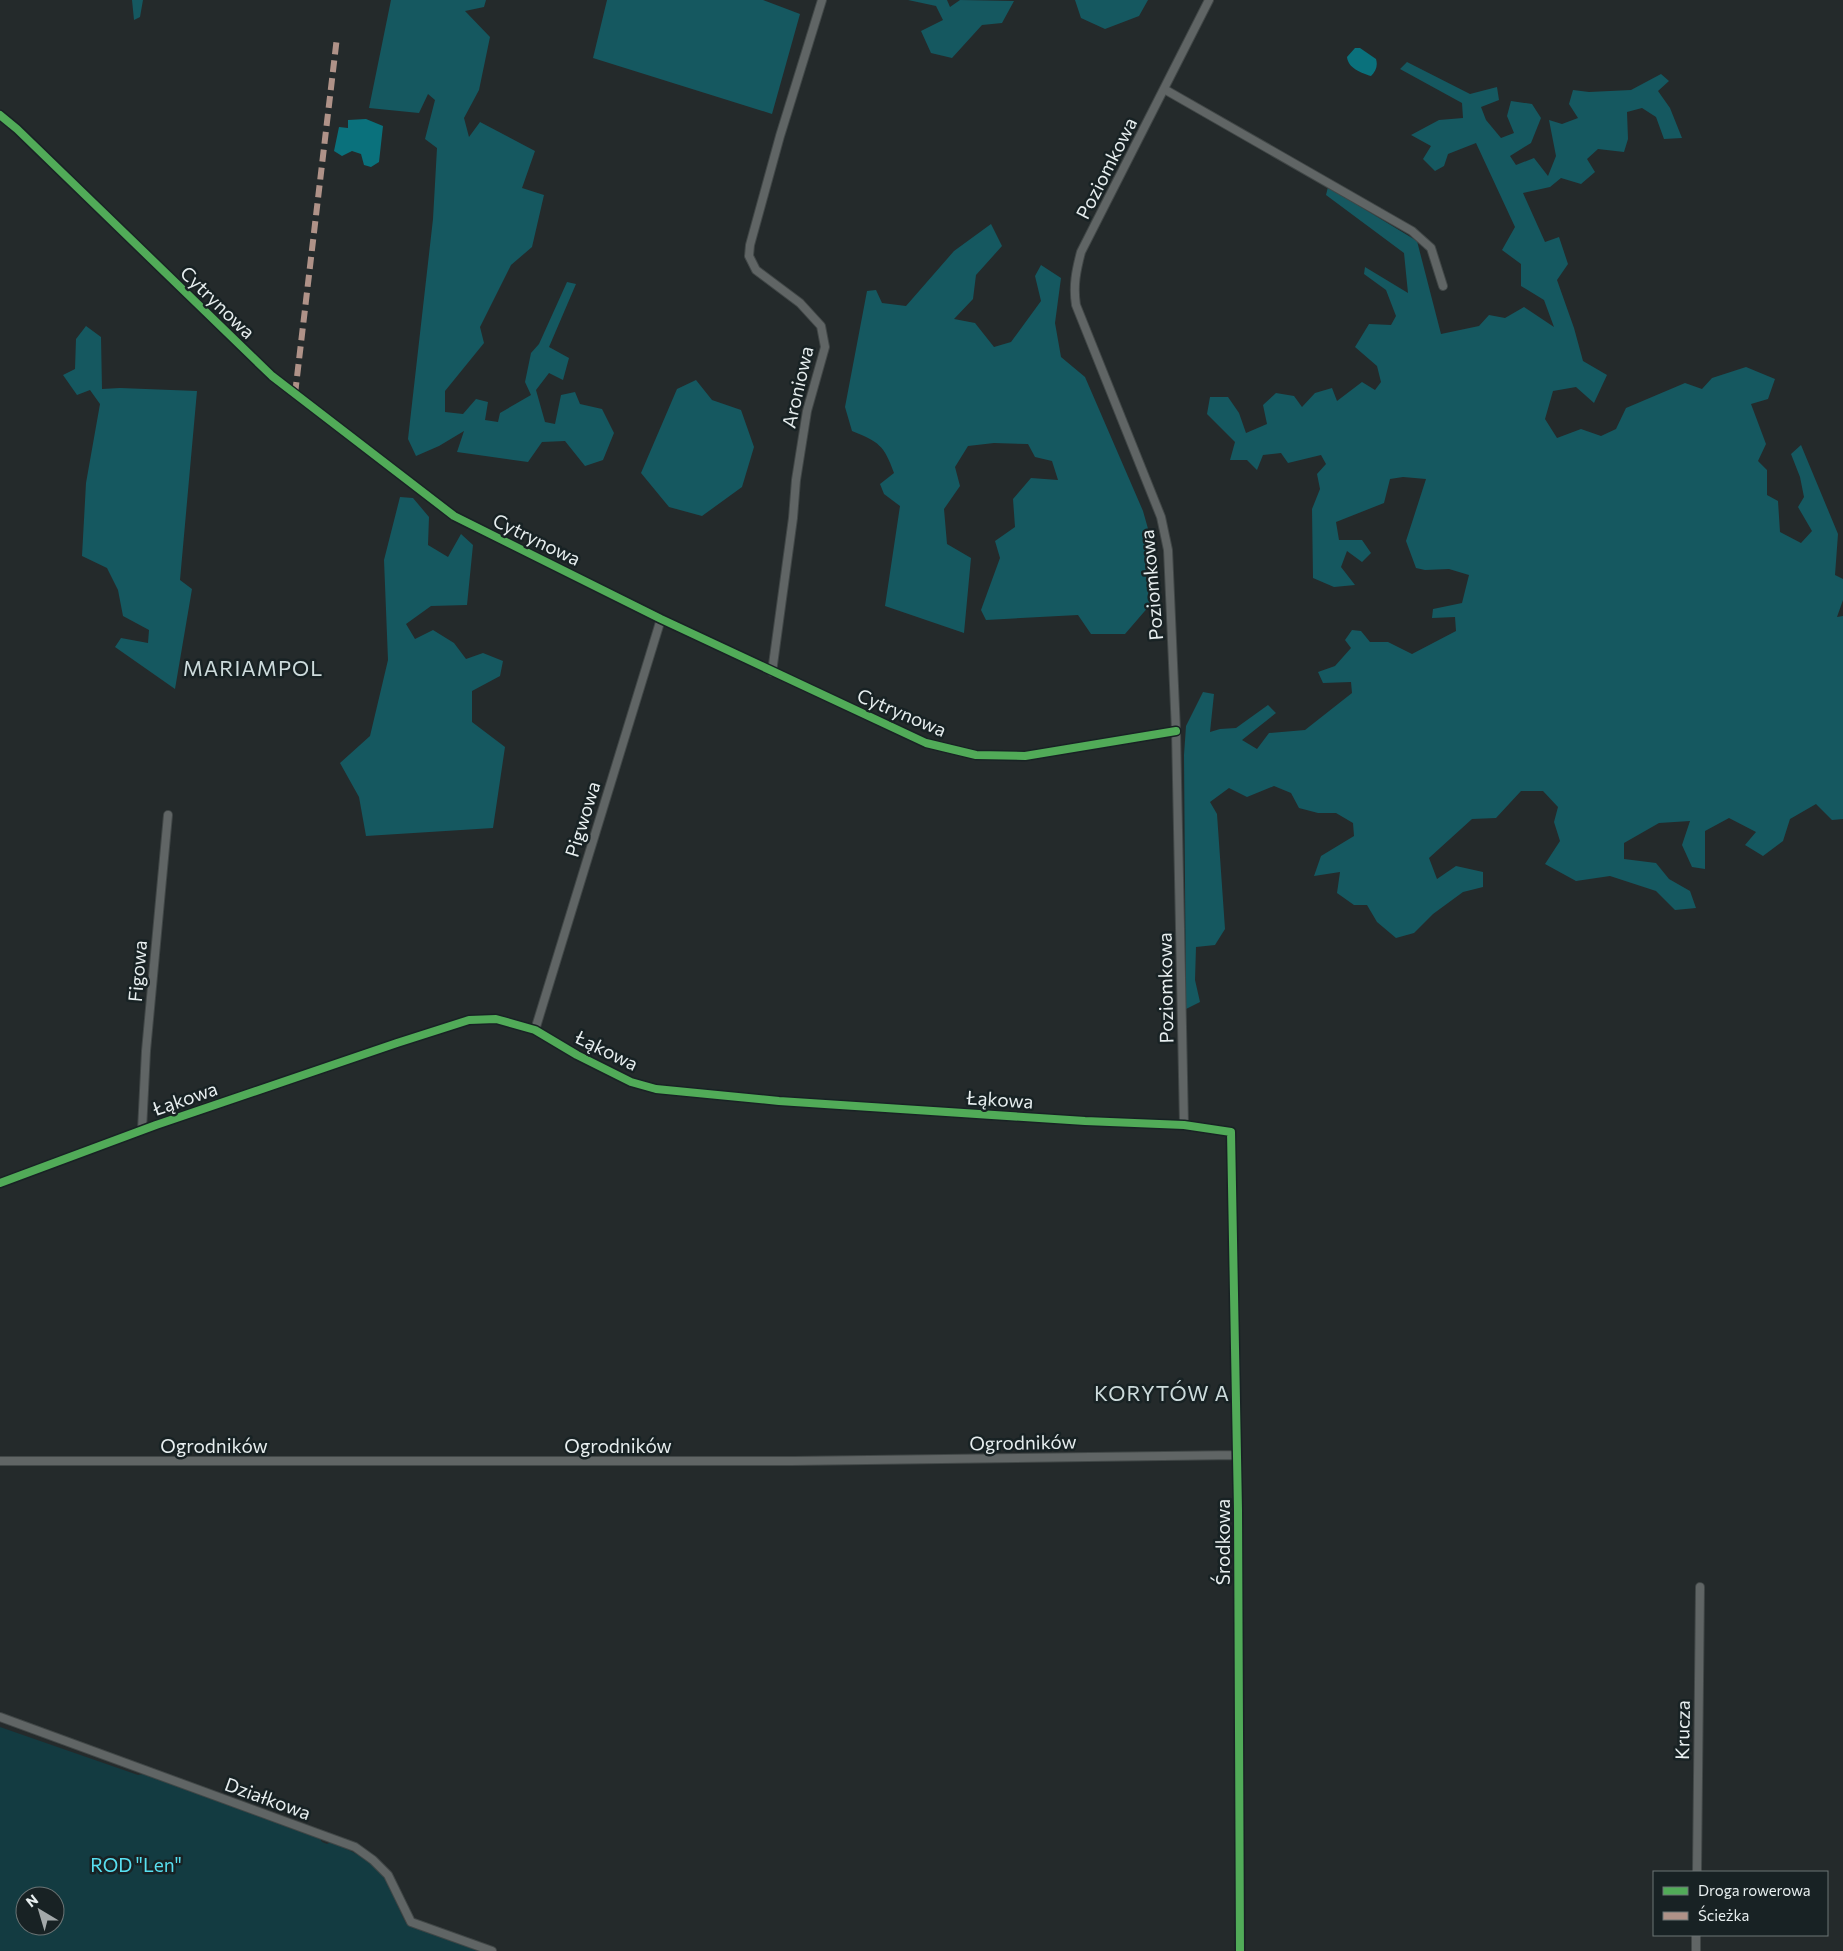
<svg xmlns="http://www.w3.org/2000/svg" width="1843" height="1951" viewBox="0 0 1843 1951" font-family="Commissioner,sans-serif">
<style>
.green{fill:#133b41;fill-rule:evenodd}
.forest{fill:#155860}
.water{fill:#0a717c}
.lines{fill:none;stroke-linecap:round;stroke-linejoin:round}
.minor-casing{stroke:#414747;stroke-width:10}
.minor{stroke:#606565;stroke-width:8}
.quiet{stroke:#af9288;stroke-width:6;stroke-dasharray:12 6;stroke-linecap:butt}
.cycleway-casing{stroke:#182224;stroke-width:11}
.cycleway{stroke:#51ab58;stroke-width:8}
.labels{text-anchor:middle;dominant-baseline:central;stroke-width:5;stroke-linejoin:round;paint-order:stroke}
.street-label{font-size:19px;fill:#e7eeef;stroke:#182224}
.park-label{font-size:19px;fill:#58e0f1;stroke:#182224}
.quarter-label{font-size:21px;letter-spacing:1px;fill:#cddbdc;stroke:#182224}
</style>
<rect width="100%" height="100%" fill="#242a2b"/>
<path class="green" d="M0 1727 138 1775 143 1774 286 1825 289 1828 319 1837 322 1842 327 1844 331 1842C346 1849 364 1856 376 1867 389 1879 397 1907 406 1923L482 1951H0ZM25 1896H55V1926H25Z"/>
<path class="forest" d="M132 0H143L140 17 134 20Z
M391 0H486L484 7 465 11 490 37 479 90 464 118 469 137 480 122 535 151 522 188 544 195 532 247 511 265 480 327 484 343 445 391V412L463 414 476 399 488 402 485 420 498 422 500 413 531 395 525 382 531 353 539 344 567 282 576 284 549 347 569 358 563 380 549 373 536 390 545 422 555 424 561 395 575 392 580 404 602 409 614 433 603 460 585 466 565 441 542 442 528 462 457 452 464 431 439 446 416 456 408 439 433 219 437 148 425 139 435 100 428 94 419 113 369 108Z
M607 0H763L800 14 772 114 593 58Z
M908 0H947L950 7 960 0 1014 1 1002 23 982 25 952 58 931 53 921 31 943 20 936 6Z
M1075 0H1148L1139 16 1105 29 1081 18Z
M1407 62 1470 94 1497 87 1499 100 1481 107 1486 120 1501 138 1514 133 1507 116 1511 101 1532 104 1541 118 1531 143 1510 156 1516 165 1534 158 1548 176 1556 156 1549 120 1562 124 1578 118 1569 104 1573 90 1589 92 1631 90 1661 74 1669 81 1658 91 1670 108 1682 138 1664 139 1656 117 1642 108 1627 112 1628 139 1624 152 1598 149 1587 159 1595 172 1581 184 1561 178 1550 187 1523 193 1545 242 1559 237 1568 264 1557 280 1574 328 1583 361 1607 375 1594 403 1576 387 1553 391 1545 419 1557 438 1581 429 1601 436 1616 429 1626 408 1685 383 1702 389 1712 378 1746 367 1775 379 1768 399 1751 404 1766 444 1758 461 1767 470V495L1778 501 1780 532 1801 543 1812 531 1798 507 1804 497 1800 477 1791 454 1801 445 1838 534 1835 575 1843 579V600L1837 617 1843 616V819L1832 820 1816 804 1790 819 1783 841 1763 856 1745 845 1756 832 1729 818 1705 831V869L1692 867 1682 845 1690 821 1659 823 1624 843V859L1656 863 1669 879 1690 891 1696 908 1675 910 1656 891 1610 876 1576 881 1545 864 1560 841 1554 822 1558 807 1543 791H1521L1496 818 1472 819 1429 858 1437 879 1456 866 1483 872V887L1463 892 1433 914 1414 933 1396 938 1377 922 1367 905H1354L1337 893 1340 872 1314 876 1321 856 1354 836 1353 823 1336 813H1318L1299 808 1291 793 1274 786 1247 797 1229 788 1210 802 1217 814 1225 929 1215 945 1196 947 1195 980 1200 1002 1186 1009 1184 755 1186 726 1203 692 1214 694 1210 732 1220 729 1236 728 1268 705 1276 713 1242 740 1257 749 1269 733 1305 730 1352 693 1351 682 1323 683 1318 672 1335 666 1351 648 1345 640 1352 630 1361 631 1370 642H1388L1412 654 1456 631 1455 617 1432 618 1433 609 1462 603 1469 575 1449 569 1425 570 1416 568 1406 541 1426 479 1403 477 1390 479 1384 503 1336 522 1339 540H1362L1371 553 1362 562 1347 551 1341 567 1355 585 1334 587 1313 578 1312 509 1320 489 1317 474 1326 464 1321 455 1288 463 1281 453 1263 455 1257 470 1247 460H1230L1235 442 1207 414 1210 397H1228L1239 413 1246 433 1267 424 1263 405 1276 393 1294 396 1302 407 1315 393 1332 388 1337 401 1362 382 1375 390 1381 382 1377 366 1355 347 1369 324 1391 325 1396 316 1386 290 1364 274 1365 267 1408 293 1404 253 1326 195 1328 187 1417 241 1441 334 1479 326 1489 315 1505 318 1524 307 1554 327 1544 300 1521 286V264L1502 250 1515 227 1476 143 1448 154 1444 166 1435 171 1423 159 1431 146 1411 135 1439 120 1463 118 1462 103 1400 69Z
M991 224 1002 246 976 275 973 299 954 319 975 323 994 347 1011 342 1041 301 1035 276 1041 265 1061 278 1055 323 1061 357 1085 377 1143 511 1154 550 1146 574 1150 605 1125 634H1091L1078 615 986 620 981 610 1000 558 995 541 1015 527 1013 499 1031 478 1058 480 1052 461 1035 457 1028 444 994 443 968 446 955 467 960 486 944 509 947 544 971 558 964 633 885 606 900 506 884 494 880 484 894 473C884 445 879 442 852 431L845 407 867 291 876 290 882 303 906 306 954 251Z
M86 326 101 337 102 389 120 388 197 391 180 580 192 589 175 689 115 647 121 638 148 643 149 630 123 616 118 590 107 568 82 556 86 483 100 404 90 390 77 395 63 375 75 369 76 339Z
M696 380 712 400 741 410 754 447 742 487 702 516 669 507 641 473 677 389Z
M400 497 413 498 429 517 428 545 448 557 461 534 473 545 467 605 431 606 406 624 415 639 433 630 454 643 466 659 483 653 503 661 500 676 472 691V722L505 747 493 828 366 836 359 797 340 763 370 736 388 660 384 560Z"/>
<path class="water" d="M1355 48H1360L1376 59C1378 66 1376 71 1371 76 1361 73 1348 68 1347 57Z
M366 119 383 126 379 162 371 167 364 165 361 154 352 151 342 156 334 151 339 127 348 128V120Z"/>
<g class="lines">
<g class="minor-casing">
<path id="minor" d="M1164 89 1412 231 1431 248 1443 286
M0 115 17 129 272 376 454 516 661 619 926 743 976 755 1025 756 1176 731
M772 672 793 518 796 480 807 411 825 347 821 326 800 303 756 270 749 256 750 245 780 136 822 0
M535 1030 661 619
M1184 1125 1176 731 1168 550 1161 517 1076 305C1073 286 1076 271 1081 252L1209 0
M142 1130 146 1051 168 815
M0 1183 156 1125 397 1043 469 1020 496 1019 535 1030 577 1055 631 1082 656 1089 779 1101 1085 1121 1184 1125 1231 1132 1238 1510 1240 1951
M0 1461H793L1237 1455
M0 1717 355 1847 373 1860 388 1875 411 1922 492 1951
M1697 1872 1700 1587
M1696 1951V1935"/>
</g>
<use href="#minor" class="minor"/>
<path class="quiet" d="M295 394 337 37"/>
<g class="cycleway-casing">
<path id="cycleway" d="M0 115 17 129 272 376 454 516 661 619 926 743 976 755 1025 756 1176 731
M0 1183 156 1125 397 1043 469 1020 496 1019 535 1030 577 1055 631 1082 656 1089 779 1101 1085 1121 1184 1125 1231 1132 1238 1510 1240 1951"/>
</g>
<use href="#cycleway" class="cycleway"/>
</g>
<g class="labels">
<g class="street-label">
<text transform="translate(1106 168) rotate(-63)">Poziomkowa</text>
<text transform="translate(218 302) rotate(44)">Cytrynowa</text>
<text transform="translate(797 387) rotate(-77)">Aroniowa</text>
<text transform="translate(537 539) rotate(26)">Cytrynowa</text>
<text transform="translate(1151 585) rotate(-95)">Poziomkowa</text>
<text transform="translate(902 712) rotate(23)">Cytrynowa</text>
<text transform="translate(582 819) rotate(-73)">Pigwowa</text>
<text transform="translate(137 971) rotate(-85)">Figowa</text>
<text transform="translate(1165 988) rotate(-91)">Poziomkowa</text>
<text transform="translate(607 1050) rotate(26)">Łąkowa</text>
<text transform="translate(185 1098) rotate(-19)">Łąkowa</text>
<text transform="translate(1000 1099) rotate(4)">Łąkowa</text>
<text transform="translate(1023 1442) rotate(-1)">Ogrodników</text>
<text x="214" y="1445">Ogrodników</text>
<text x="618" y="1445">Ogrodników</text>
<text transform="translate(1222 1542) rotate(-90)">Środkowa</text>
<text transform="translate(1682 1730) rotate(-89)">Krucza</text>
<text transform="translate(268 1798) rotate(20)">Działkowa</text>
</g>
<g class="park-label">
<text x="136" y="1864">ROD "Len"</text>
</g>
<g class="quarter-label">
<text x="253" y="667">MARIAMPOL</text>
<text x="1162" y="1392">KORYTÓW A</text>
</g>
</g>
<rect x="1653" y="1871" width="175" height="65" fill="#182224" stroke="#6b7475"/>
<rect x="1663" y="1887" width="25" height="8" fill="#51ab58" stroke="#6b7475"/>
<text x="1698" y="1896" font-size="15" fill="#e7eeef">Droga rowerowa</text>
<rect x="1663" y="1912" width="25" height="8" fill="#af9288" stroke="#6b7475"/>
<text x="1698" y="1921" font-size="15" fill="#e7eeef">Ścieżka</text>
<g transform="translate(40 1911) rotate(322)"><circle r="24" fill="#182224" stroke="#6b7475"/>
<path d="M0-4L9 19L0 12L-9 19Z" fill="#a3a9aa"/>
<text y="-8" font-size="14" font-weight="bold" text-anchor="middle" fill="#e7eeef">N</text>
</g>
</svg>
